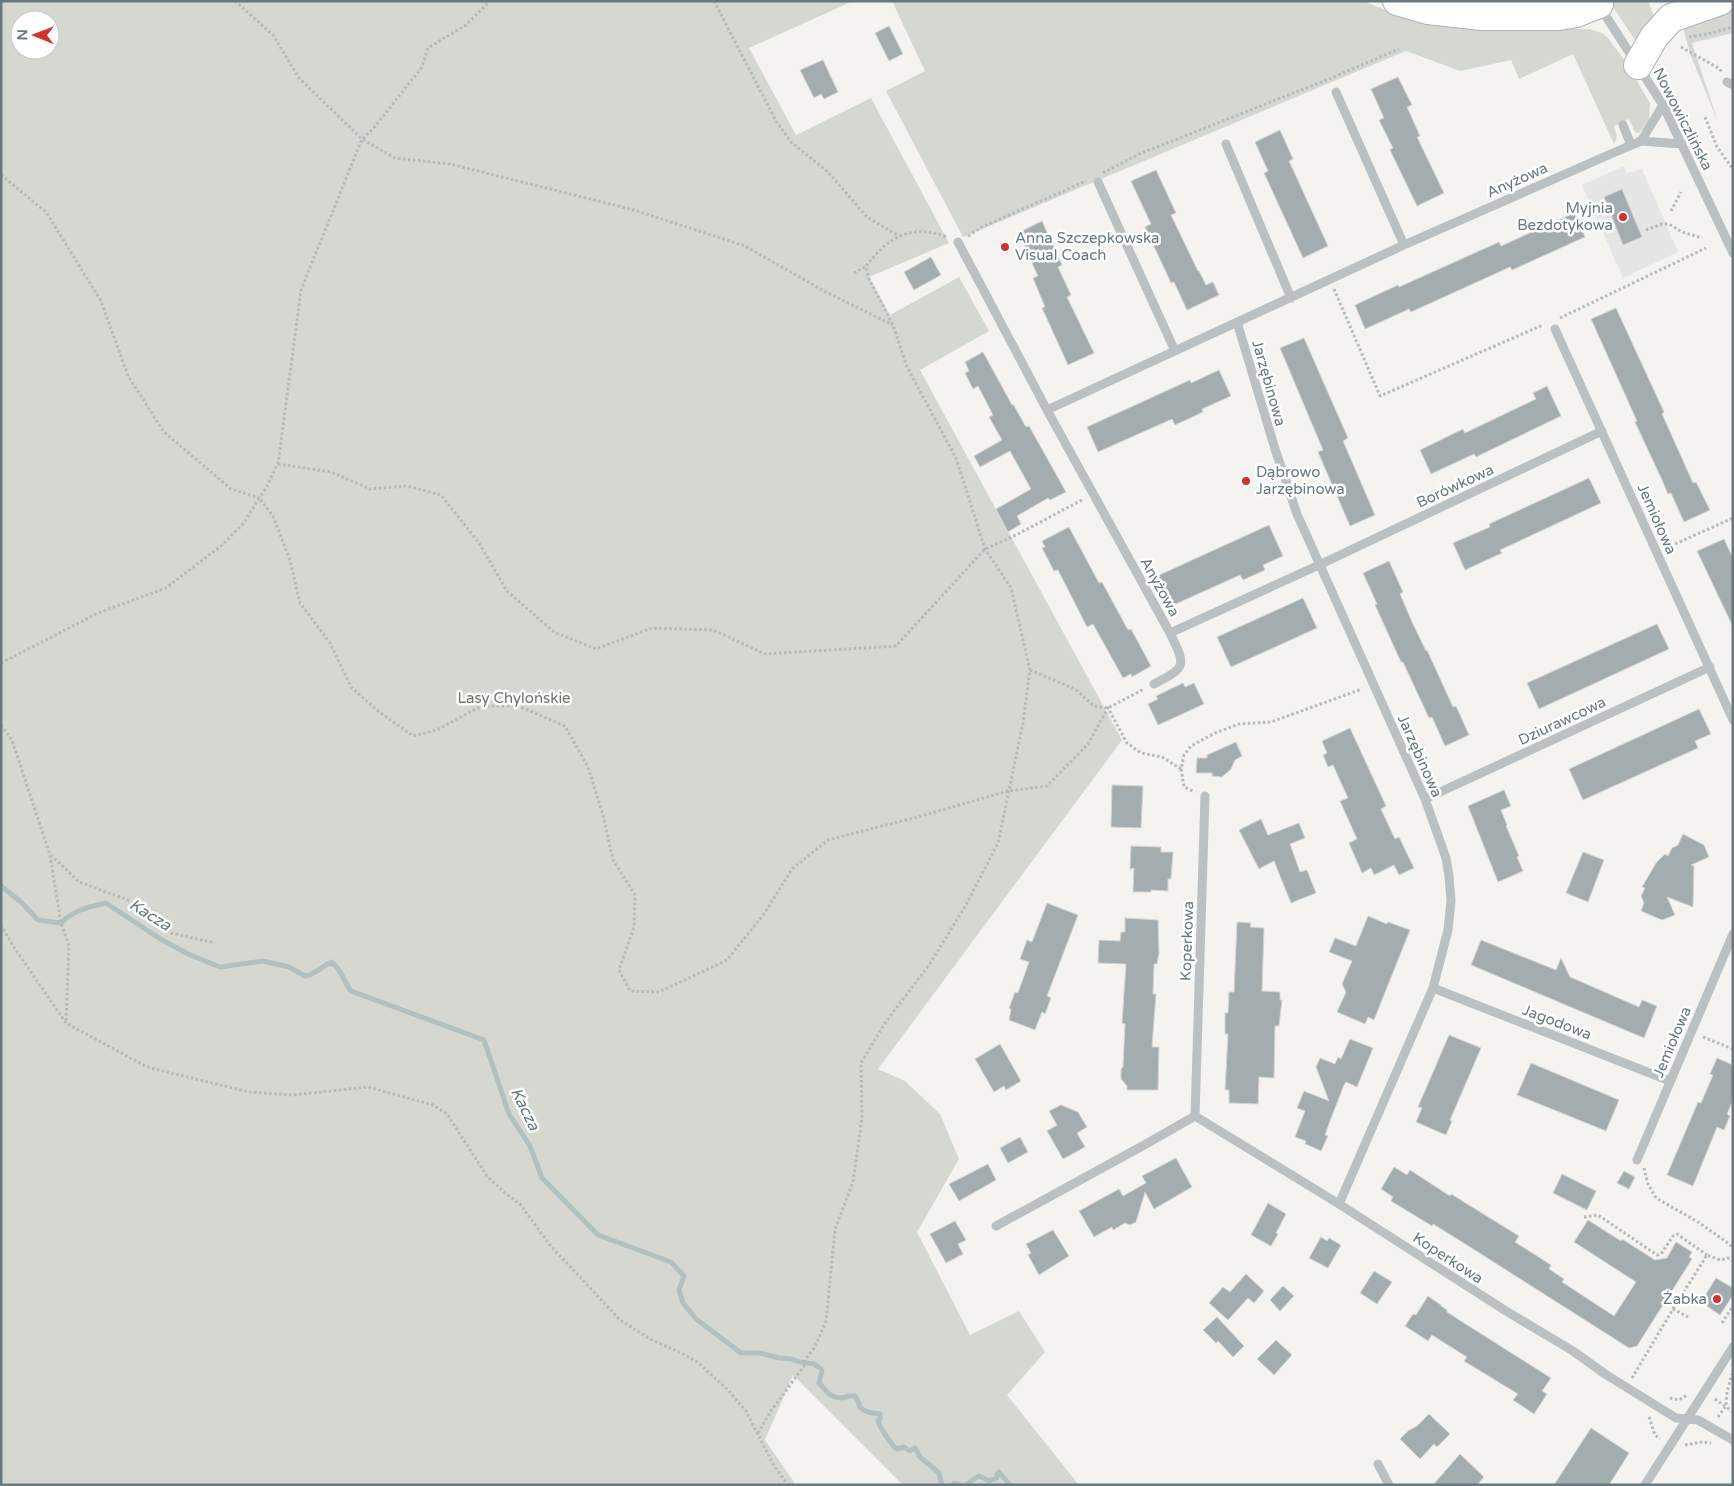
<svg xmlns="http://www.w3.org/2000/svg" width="1734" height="1486" viewBox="0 0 1734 1486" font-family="'Varela Round',sans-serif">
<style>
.built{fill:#e4e5e4}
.green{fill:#d5d8d0;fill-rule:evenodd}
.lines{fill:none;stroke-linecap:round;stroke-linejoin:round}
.stream{stroke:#b1c1c2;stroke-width:5}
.building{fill:#a3adaf;stroke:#d5d5d3}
.highway-casing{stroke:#afb3b5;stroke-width:30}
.path{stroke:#b5b9ba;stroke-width:3;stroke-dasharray:2.5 2.5;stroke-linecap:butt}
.minor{stroke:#bbc0c2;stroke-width:9}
.highway{stroke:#fff;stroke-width:28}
.poi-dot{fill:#d13334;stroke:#fff;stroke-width:2}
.labels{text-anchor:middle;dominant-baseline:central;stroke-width:5;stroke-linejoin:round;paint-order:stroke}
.street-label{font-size:15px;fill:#66797e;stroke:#fff}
.poi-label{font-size:15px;fill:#66797e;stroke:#fff;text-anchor:end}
.park-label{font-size:15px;fill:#6c7664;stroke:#fff}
.water-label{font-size:16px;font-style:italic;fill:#617b7c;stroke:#fff}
</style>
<rect width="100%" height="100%" fill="#f4f3f0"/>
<path class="built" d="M1624 166 1627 173 1642 169 1678 252 1623 278 1582 185Z"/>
<path class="green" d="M1 1H853L749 48 796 135 871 98 949 243 869 277 890 315 959 277 989 331 920 370 1122 740 878 1069 905 1081 940 1114 959 1159 917 1232 970 1335 1019 1311 1045 1352 1007 1395 1079 1485H903L793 1375 765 1440 796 1485H1ZM20 20H50V50H20Z
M892 1H1363L1406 18 1556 28 1589 29 1602 33 1607 37 1625 61 1650 103 1649 121 1639 133 1635 132 1629 119 1614 126 1617 137 1614 144 1573 54 1519 79 1511 60 1460 71 1406 51 963 237 886 91 925 71Z
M1609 1H1648L1654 17 1637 43Z
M1733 7V33L1692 43 1718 122 1691 56 1682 25Z"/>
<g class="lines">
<path class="stream" d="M1 886 21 902 38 920 61 923C73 910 89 907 106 903L162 940 188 954 220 967 263 961 289 967 305 976C316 974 321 967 331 962 341 968 344 982 351 991L484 1040 509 1114 530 1146 542 1178 598 1235 671 1262 684 1276 679 1290 683 1303 696 1319 741 1353H760L779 1358 792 1359 800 1362 814 1364 821 1369 822 1371 819 1383 829 1394 835 1397 842 1398 849 1396H855C858 1399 858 1403 860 1407 865 1413 874 1413 880 1414V1419L878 1421C879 1426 892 1446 897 1449L904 1447 910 1451 915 1448 920 1457 939 1473 942 1485
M952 1485 955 1483 961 1485
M965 1485 979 1476 989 1481 997 1478V1474L999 1472 1010 1485"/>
</g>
<path class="building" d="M889 26 903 54 889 61 875 33Z
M823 60 838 92 824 99 821 94 814 98 800 70Z
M1398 77 1412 105 1407 107 1420 136 1417 137 1444 193 1417 206 1390 150 1393 148 1379 120 1384 118 1371 89Z
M1280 130 1293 159 1289 161 1328 246 1303 258 1264 173 1268 171 1255 142Z
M1156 170 1176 213 1171 215 1198 271H1199L1206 285 1213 282 1219 295 1187 310 1174 282 1171 283 1145 227 1151 224 1131 181Z
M1622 189 1642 237 1623 245 1604 197Z
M1574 213 1585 237 1512 270 1510 267 1411 312 1409 309 1365 329 1355 305 1398 285 1399 287 1499 242 1501 246Z
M1042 221 1062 265 1058 267 1071 295 1067 297 1094 353 1068 365 1042 308 1045 307 1033 278 1038 276 1018 233Z
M931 257 941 275 914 290 904 272Z
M1616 308 1664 412 1662 414 1693 483 1696 482 1710 510 1684 522 1671 493 1668 494 1662 480 1635 422 1637 421 1591 319Z
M1304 338 1348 438 1343 441 1375 515 1350 526 1318 452 1323 450 1280 348Z
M983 352 1012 405 1013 404 1026 427 1029 426 1066 492 1050 500 1048 498 1017 516 1021 524 1008 532 996 509 1031 489 1010 451 980 467 974 456 1002 440 989 417 993 415 978 386 973 389 965 373 969 371 965 362Z
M1219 370 1231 396 1202 409 1203 412 1175 425 1172 419 1098 452 1087 427 1190 380 1191 383Z
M1547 386 1561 416 1476 457 1474 454 1431 474 1420 450 1463 429 1465 433 1536 399 1533 393Z
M1589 478 1601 503 1500 550 1502 553 1465 570 1453 543 1490 527 1489 524Z
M1269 525 1283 556 1263 565 1265 570 1243 580 1240 575 1169 607 1155 577Z
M1069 527 1099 583 1102 582 1128 630 1131 629 1151 666 1132 677 1131 674 1123 678 1093 624 1087 627 1058 570 1054 571 1042 548 1045 547 1042 541Z
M1724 539 1733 558V627L1697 551Z
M1389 561 1403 592 1400 594 1412 622 1426 651 1427 650 1453 707 1456 706 1469 735 1445 746 1432 717 1429 718 1403 662H1401L1375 605 1377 604 1363 573Z
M1303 598 1317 628 1231 667 1217 637Z
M1657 624 1669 649 1539 709 1527 683Z
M1183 683 1185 687 1194 683 1204 704 1158 725 1148 704 1158 699 1156 696Z
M1699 709 1711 734 1695 741 1698 748 1583 800 1569 769Z
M1350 728 1386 806 1381 809 1395 839 1399 837 1414 868 1399 875 1394 865 1374 875 1371 868 1362 873 1349 843 1357 839 1340 801 1348 798 1333 765 1328 767 1323 755 1327 753 1322 741Z
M1236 742 1242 756 1235 760 1231 769 1222 777 1212 776V773H1196L1197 758H1207V755Z
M1112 785 1143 786 1141 828 1111 827Z
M1504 790 1511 806 1501 810 1507 825 1506 826 1519 856 1517 857 1523 871 1498 882 1468 806Z
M1261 819 1268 835 1299 823 1305 838 1290 844 1300 872 1307 870 1316 893 1291 903 1274 861 1259 869 1239 830Z
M1683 834 1704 845 1709 857 1691 865 1694 866 1693 907 1667 897 1675 915 1662 920 1641 911 1644 903 1641 896 1645 888 1642 887 1656 863 1665 854 1668 856 1672 848 1678 845Z
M1131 846 1161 847V852H1173L1171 879H1168V891L1151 890V892H1133L1134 868 1130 869Z
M1583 852 1604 860 1588 902 1566 893Z
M1047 903 1078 915 1047 996 1051 998 1045 1014 1042 1012 1035 1030 1009 1020 1011 1009 1009 1008 1015 992 1018 993 1029 962 1020 959 1027 940 1032 942Z
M1368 916 1387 924 1388 922 1410 930 1374 1020 1368 1017 1365 1024 1337 1012 1346 992 1342 984 1352 961 1329 952 1335 938 1356 946Z
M1125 918 1158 920 1159 953 1157 964H1154L1153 994H1156L1152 1047H1159L1158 1090H1127V1086L1121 1079V1069L1123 1067 1125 1024 1122 1023 1126 964 1098 963 1099 940 1120 941 1121 932H1125Z
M1237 922 1251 923 1250 927 1264 928 1262 991 1280 992V1000H1282L1279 1026H1275L1274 1078 1259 1077 1258 1104 1229 1103V1090H1225L1228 1034H1225V1013H1228L1229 992H1234Z
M1481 940 1556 970 1561 958 1570 977 1639 1007 1642 1000 1657 1006 1644 1038 1471 965Z
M1449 1035 1481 1048 1450 1120 1452 1121 1446 1135 1416 1122 1422 1108 1418 1107Z
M1350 1039 1373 1048 1357 1087 1346 1082 1344 1085 1330 1121 1325 1135 1328 1136 1321 1151 1308 1145 1305 1144 1306 1141 1295 1137 1305 1111 1297 1108 1304 1091 1329 1101 1316 1067 1320 1058 1335 1064 1338 1057 1341 1059Z
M1000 1044 1021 1081 1006 1090 1004 1086 994 1092 975 1059Z
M1717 1058 1733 1065V1100L1727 1114 1730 1116 1724 1130 1717 1127 1693 1186 1667 1175 1698 1102 1701 1103 1713 1075 1710 1074Z
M1531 1063 1619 1100 1606 1131 1517 1095Z
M1061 1105 1078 1112 1087 1127 1077 1133 1085 1147 1063 1159 1047 1131 1057 1125 1049 1111Z
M1020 1137 1028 1152 1008 1163 1000 1148Z
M1176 1158 1192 1187 1154 1209 1145 1192 1136 1222 1130 1225 1125 1223 1113 1230 1112 1227 1094 1237 1079 1211 1119 1189 1123 1196 1146 1183 1142 1176Z
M988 1164 996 1180 959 1201 949 1184Z
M1394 1167 1407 1175 1410 1170 1450 1196 1451 1194 1519 1236 1515 1242 1551 1265 1549 1269 1564 1279 1562 1282 1614 1316 1636 1282 1574 1242 1588 1220 1621 1241 1622 1239 1655 1260 1667 1258 1676 1242 1692 1252 1689 1257 1692 1259 1637 1346 1629 1348 1459 1240 1433 1224 1432 1226 1391 1201 1393 1197 1381 1189Z
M1624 1171 1635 1177 1629 1189 1617 1183Z
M1562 1174 1596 1191 1587 1210 1553 1193Z
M1268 1203 1286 1214 1276 1233 1278 1234 1271 1246 1251 1235Z
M955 1221 966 1240 958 1244 963 1254 946 1263 930 1234Z
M1053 1230 1069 1256 1039 1275 1028 1255 1031 1253 1026 1244Z
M1321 1237 1327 1241 1329 1238 1341 1245 1328 1268 1309 1258Z
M1374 1271 1392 1282 1377 1304 1360 1293Z
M1246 1274 1264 1291 1254 1303 1248 1298 1228 1320 1209 1303 1223 1287 1230 1292Z
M1716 1278 1733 1288V1295L1720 1315 1701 1302Z
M1283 1286 1294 1296 1280 1311 1270 1300Z
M1428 1296 1441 1305V1306L1447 1310V1312L1464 1323 1551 1378 1542 1391 1547 1394 1534 1414 1513 1400 1518 1394 1464 1361 1467 1357 1432 1335 1428 1341 1405 1326 1413 1314 1416 1315Z
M1217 1317 1244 1346 1233 1357 1218 1341 1216 1343 1203 1330Z
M1276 1340 1292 1355 1274 1375 1257 1359Z
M1429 1414 1450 1434 1437 1447 1434 1444 1420 1459 1400 1439 1408 1431 1417 1426Z
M1591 1428 1629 1453 1621 1466 1609 1485H1554Z
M1460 1454 1484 1477 1477 1485H1433Z"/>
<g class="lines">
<g class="highway-casing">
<path id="highway" d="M1397 1 1428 10 1482 16H1559L1576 13 1599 4
M1638 65 1654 37 1671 18 1720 1"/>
</g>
<path class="path" d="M235 1 273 35 299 78 362 139 395 158 450 164 634 210 745 246 824 291 893 325
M714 1 776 121 791 142 828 172 867 217 899 236
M1689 37 1707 34 1733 27
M1681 47 1720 69 1722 73
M1705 117 1717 147 1733 169
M1103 173 1139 154 1329 79 1399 49
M1 175 46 212 101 301 128 376 164 432 231 489 259 498C268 488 271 475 278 464L301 290 362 139 373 129 422 67 428 48 466 25 490 1
M1671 211 1681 192
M1646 230 1662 224H1669L1682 232 1702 238
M968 236 982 227 1086 181
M854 273 866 266
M1334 289 1380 396 1543 325
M1560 318 1706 248
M278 464 331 472 370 489 407 486 441 495 479 543 507 591 554 632 596 649 652 628 713 630 765 654 896 646 985 549 1016 535 1082 500
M1666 548 1733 518
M1 663 98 613 166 588 221 546 244 523 259 498 273 516 290 560 300 603 330 643 351 687 378 711 413 736 437 730 481 706H519L565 726 588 767 603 815 613 860 635 895 634 927 619 970 630 991 659 992 727 960 764 914 792 869 828 840 921 816 1008 791 1047 786 1088 744 1108 708 1127 743 1141 753 1162 757 1181 769 1184 755 1191 746 1215 733 1239 724 1271 722 1362 689
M1030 670 1075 689 1094 706 1108 708 1144 689
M1 725 12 740 50 855 61 923 69 946 66 1022
M1181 769 1184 787 1195 792
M51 855 79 882 128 900 171 933 215 943
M1 925 13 946 66 1023 147 1067 249 1092 293 1095 368 1087 433 1105 447 1114 487 1176 505 1193 520 1204 549 1244 620 1320 652 1340 675 1350 696 1361 728 1390 746 1411 774 1466 788 1485
M1703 1037 1733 1049
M1644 1168 1648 1184 1656 1198 1698 1222 1728 1243 1733 1248
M1584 1217 1598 1215 1657 1255 1661 1254 1673 1236 1677 1234 1707 1255
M1673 1309 1707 1255 1720 1260 1728 1258 1733 1260
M1722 1323 1733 1306
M1632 1378 1673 1309 1688 1317
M1670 1398 1679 1400 1687 1395
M1715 1399 1733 1412
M1649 1417 1655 1435 1660 1439
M1718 1417 1726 1406 1727 1392 1732 1374
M758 1433 771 1411 804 1366 805 1360 814 1348 826 1322 835 1229 853 1182 862 1118 861 1063 885 1023 929 965 966 905 998 843 1023 723 1030 670 1011 588 985 549 956 458 907 367 893 325 868 277 866 266C888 238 910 223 947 237
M1685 1445 1702 1442 1711 1443"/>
<path class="minor" d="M1600 7 1663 105 1733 253
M1727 82 1733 85
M1336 92 1404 245
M1623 125 1631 145
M1641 141 1663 105
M1226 144 1291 298
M1098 182 1175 351
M958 242 1047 410 1170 633 1319 565 1602 431
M1237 322 1275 449 1297 514 1425 799 1446 858 1449 876 1451 901 1448 930 1433 988 1339 1204
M1555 329 1733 720
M1047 410 1404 245 1613 153 1641 141 1682 144
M1154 684C1187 667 1186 666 1170 633
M1205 796 1195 1116 1339 1204 1506 1311 1573 1351 1605 1374 1676 1418 1698 1420 1733 1440
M1425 799 1710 667
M1433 988 1670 1081
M1637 1160 1733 934
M996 1226 1146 1144 1195 1116
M1378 1464 1389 1485
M1645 1485 1733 1347"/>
<use href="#highway" class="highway"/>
</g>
<g class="poi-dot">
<circle cx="1623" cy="217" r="5"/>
<circle cx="1005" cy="247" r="5"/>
<circle cx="1246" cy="481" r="5"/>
<circle cx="1717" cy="1299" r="5"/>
</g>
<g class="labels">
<g class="street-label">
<text transform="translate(1683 119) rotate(63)">Nowowiczlińska</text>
<text transform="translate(1517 180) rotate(-24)">Anyżowa</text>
<text transform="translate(1269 383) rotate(74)">Jarzębinowa</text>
<text transform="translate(1455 486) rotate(-25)">Borówkowa</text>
<text transform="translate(1657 519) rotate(66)">Jemiołowa</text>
<text transform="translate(1160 587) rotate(61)">Anyżowa</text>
<text transform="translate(1562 721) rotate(-25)">Dziurawcowa</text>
<text transform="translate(1420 756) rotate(66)">Jarzębinowa</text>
<text transform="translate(1187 941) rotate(-88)">Koperkowa</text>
<text transform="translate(1557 1022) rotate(21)">Jagodowa</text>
<text transform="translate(1672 1042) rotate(-67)">Jemiołowa</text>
<text transform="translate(1448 1258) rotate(33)">Koperkowa</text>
</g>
<g class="poi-label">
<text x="1613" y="208">Myjnia<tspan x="1613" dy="17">Bezdotykowa</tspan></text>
<text x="1015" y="238" text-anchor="start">Anna Szczepkowska<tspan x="1015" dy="17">Visual Coach</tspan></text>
<text x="1256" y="472" text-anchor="start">Dąbrowo<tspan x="1256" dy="17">Jarzębinowa</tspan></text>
<text x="1707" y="1299">Żabka</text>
</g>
<g class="park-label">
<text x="514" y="698">Lasy Chylońskie</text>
</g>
<g class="water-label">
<text transform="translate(150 915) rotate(32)">Kacza</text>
<text transform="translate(525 1109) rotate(64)">Kacza</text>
</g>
</g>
<rect width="1734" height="1486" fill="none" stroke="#66797e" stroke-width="5"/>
<g transform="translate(35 35) rotate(271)"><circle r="24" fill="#ffffff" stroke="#c2c9cb"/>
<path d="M0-4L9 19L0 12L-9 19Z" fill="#d13334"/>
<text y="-8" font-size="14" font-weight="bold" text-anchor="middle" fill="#66797e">N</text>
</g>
</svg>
